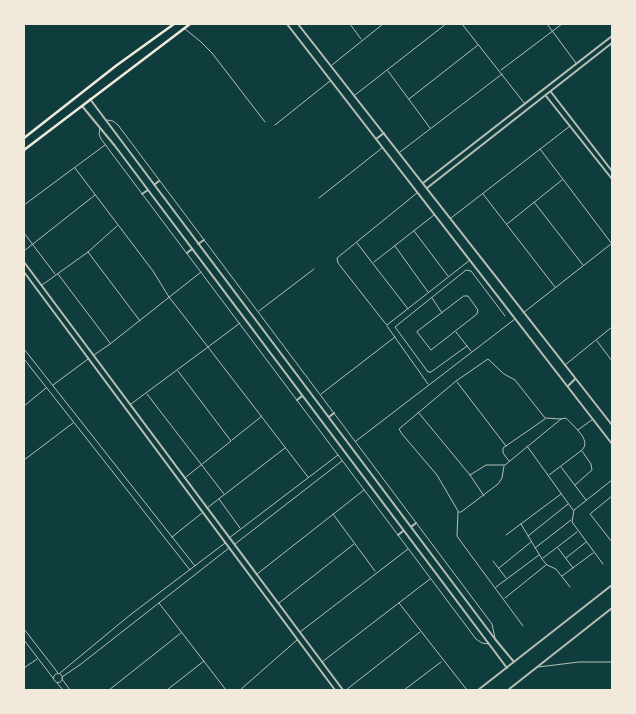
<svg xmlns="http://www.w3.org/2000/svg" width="636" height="714" viewBox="0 0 636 714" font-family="'Fira Sans',sans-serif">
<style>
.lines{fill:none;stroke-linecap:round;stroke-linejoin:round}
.minor{stroke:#b8beb3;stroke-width:1}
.tertiary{stroke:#b8beb3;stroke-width:2}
.primary{stroke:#f1e9da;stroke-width:2.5}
</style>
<rect width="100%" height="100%" fill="#0f3d3e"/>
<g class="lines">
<path class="minor" d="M350 24 361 39
M462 24 525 104
M547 24 576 63
M185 29 200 41 212 53 265 122
M332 65 383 24
M501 70 562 24
M388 71 430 128
M355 95 446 24
M409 99 478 45
M107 120 113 121 118 125 492 624 495 638
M275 125 330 81
M100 128 99 134 101 139 476 639 482 643 489 644
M540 149 612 244
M400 152 502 74
M75 168 153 271 169 297 208 347 131 404
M417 193 337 258 338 263 385 323 387 325 470 260
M483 194 555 287
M319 198 382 148
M534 202 583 265
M24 205 105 145
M451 218 570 126
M507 224 562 180
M414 231 448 276
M24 233 55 274
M357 243 408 309
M395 246 428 292
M24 251 95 195
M88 252 140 321
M374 262 434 215
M58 274 110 343
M42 285 88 252 117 226
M464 296H468L478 310 477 314 431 350 417 332Z
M432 298 442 313
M259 311 314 269
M523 313 611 244
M240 323 208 347 308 477
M387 326 428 384
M456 332 471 351
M597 341 612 361
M467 346 431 372H428L395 327 466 270 471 271 505 316
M24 349 195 566
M94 355 110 344 201 272
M24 359 190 570
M565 365 612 327
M178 371 231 441 186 477
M457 382 506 446
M53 385 88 359
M147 394 224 494
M321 394 395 337
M24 406 46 388
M418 412 470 475 484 496
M578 430 593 419
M232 440 262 416
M356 441 515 319
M527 446 573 510
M24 460 73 423
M509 461 503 453V448L545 419
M561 467 586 500
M470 475 486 465H505L561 419 566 418C573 426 592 440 582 450L549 475
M575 485 592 470 591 464 582 451
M612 496 590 514 612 542
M219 499 240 528
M207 508 285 448
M459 512H461L498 484 502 478 504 466
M333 514 375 571
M521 524 542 559 547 565 556 569 570 587
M506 535 561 494
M528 536 568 504
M172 537 202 513
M229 538 338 455
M235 544 342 461
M535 548 571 520
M558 548 573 568
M543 558 577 532
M566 558 586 542
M493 561 506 578
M603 564 572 522 574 510 612 480
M499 568 531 542
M257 574 364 490
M562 576 593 553
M496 587 539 555
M505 598 546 565
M159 603 226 690
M279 603 354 544
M399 603 467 690
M523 626 459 539 457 536 458 511 437 475 402 434 399 429 456 381 488 359 504 374 515 380 545 418 561 419
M24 629 58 673
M300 632 408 549
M24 640 53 678
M322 662 430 579
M538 667 579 662H612
M24 668 37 659
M60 673 130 615 225 543
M53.5 678a4.5 4.5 0 1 1 9 0a4.5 4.5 0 1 1-9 0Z
M62 677 81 664 229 548
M62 679 70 690
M57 683 63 690
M109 690 181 633
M167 690 204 661
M240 690 297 640
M346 690 420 632
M404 690 441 662"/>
<path class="tertiary" d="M287 24 612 444
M298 24 612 425
M551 92 612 171
M546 96 612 179
M90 99 495 639 514 662
M82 106 115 146 507 668
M376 139 384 133
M423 183 612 36
M154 185 159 181
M427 188 612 43
M142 194 148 190
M198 244 204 240
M187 253 192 249
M24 262 343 690
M24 272 335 690
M568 386 575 379
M297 400 302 396
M329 417 334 413
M411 527 416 523
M398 535 403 531
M478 690 612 585
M508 690 612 608"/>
<path class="primary" d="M24 138 117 65 174 24
M24 150 190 24"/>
</g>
<rect width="636" height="714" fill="none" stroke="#f1e9da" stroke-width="50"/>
</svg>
